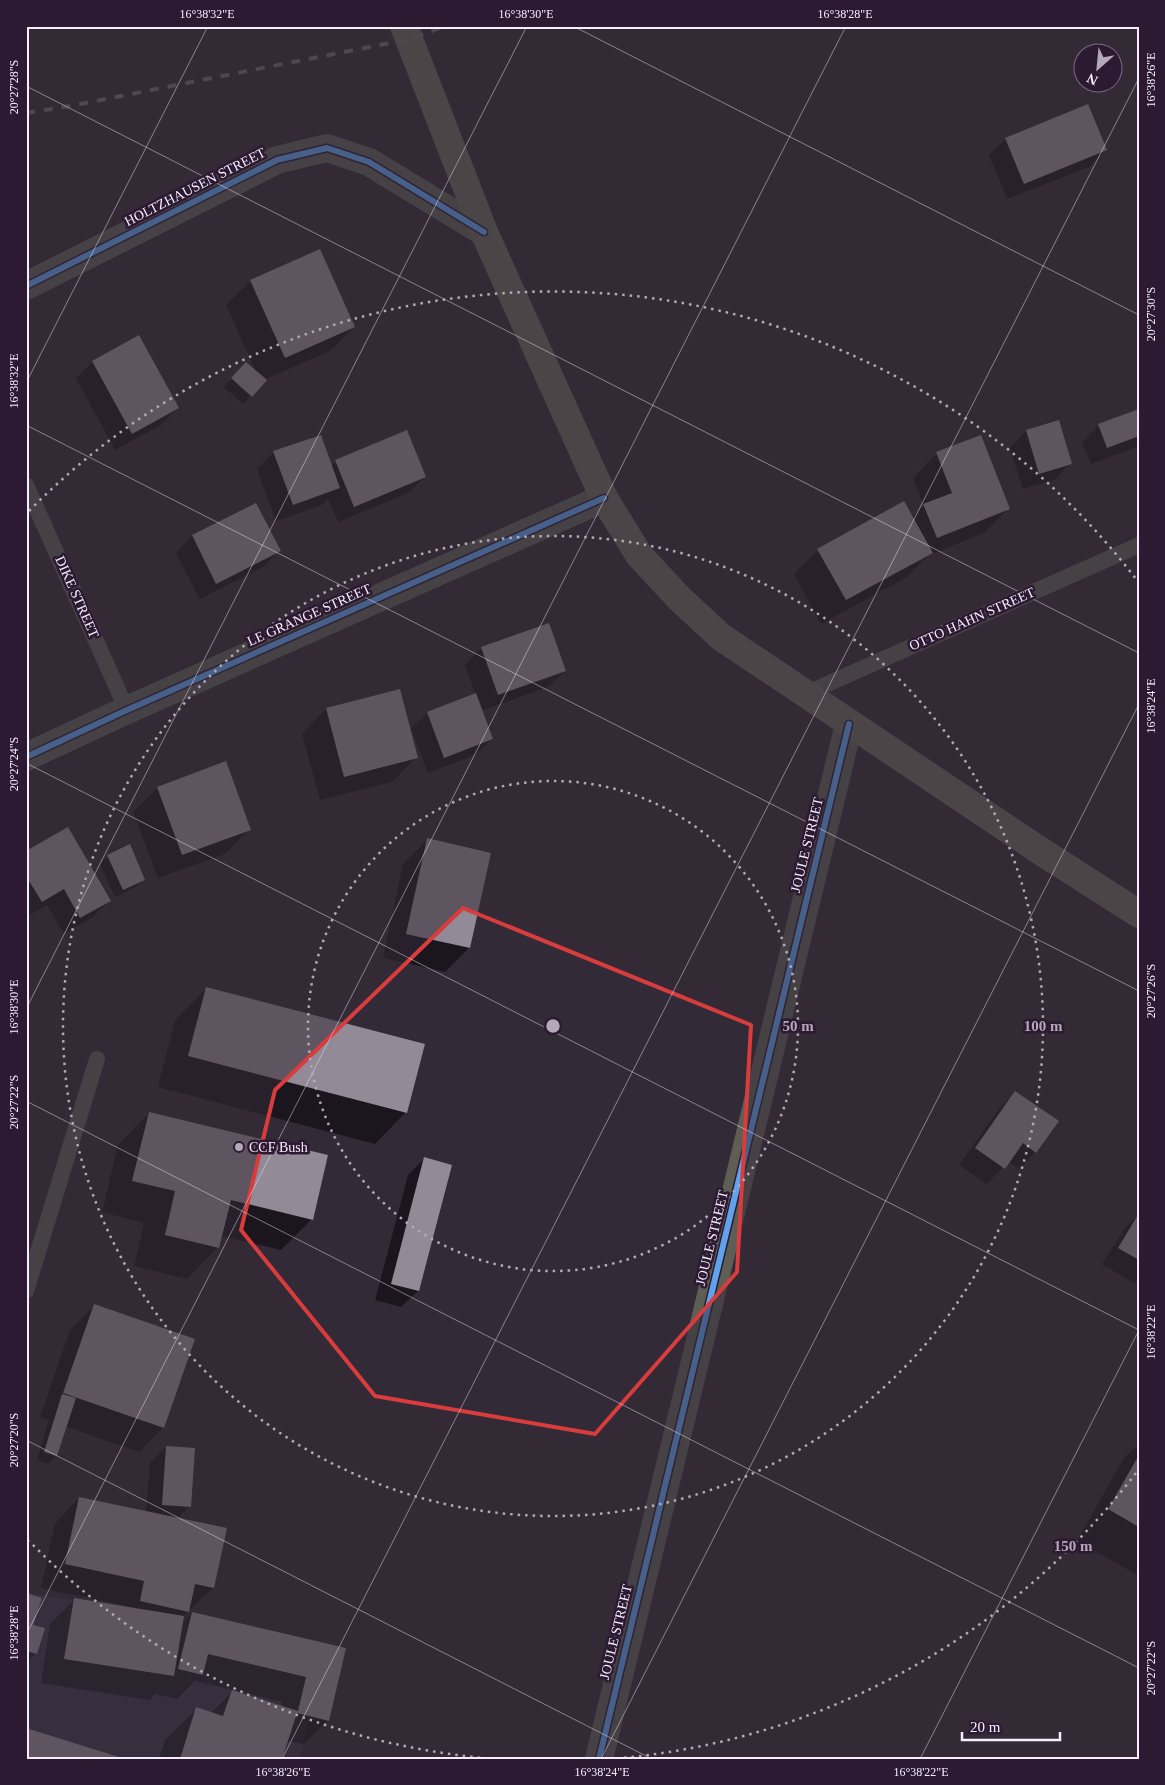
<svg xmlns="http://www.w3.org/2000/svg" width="1165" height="1785" viewBox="0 0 1165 1785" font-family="'Times New Roman',serif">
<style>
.commercial{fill:#3c3748}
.shadow{fill:#0007;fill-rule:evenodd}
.building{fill:#928a96}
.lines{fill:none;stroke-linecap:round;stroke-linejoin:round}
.lane{stroke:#5e5e54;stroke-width:16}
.street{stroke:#5e5e54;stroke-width:28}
.primary{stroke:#69665c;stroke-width:28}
.rail{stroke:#6e6a6b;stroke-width:4;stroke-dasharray:9 9;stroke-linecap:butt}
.cycleway-casing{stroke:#2b1a32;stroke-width:9}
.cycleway{stroke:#60a3ed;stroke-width:6}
.marked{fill:none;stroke:#d93c3d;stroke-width:4;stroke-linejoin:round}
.ticks{fill:none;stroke:#f8edfe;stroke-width:1;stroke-opacity:0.45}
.ring{fill:none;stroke:#b3a9b8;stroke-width:2.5;stroke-dasharray:2.5 5}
.poi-dot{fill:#b3a9b8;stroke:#2b1a32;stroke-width:2}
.labels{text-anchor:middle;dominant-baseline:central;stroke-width:5;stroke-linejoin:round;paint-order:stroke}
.street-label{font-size:14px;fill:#f8edfe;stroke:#2b1a32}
.poi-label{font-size:14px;fill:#f8edfe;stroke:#2b1a32;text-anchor:start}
.centre{fill:#b3a9b8;stroke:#2b1a32;stroke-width:2.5}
.ring-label{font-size:15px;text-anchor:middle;font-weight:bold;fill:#b3a9b8;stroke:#2b1a32;stroke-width:5;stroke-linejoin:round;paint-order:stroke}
.neatline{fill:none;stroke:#f8edfe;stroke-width:2}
.ticks-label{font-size:12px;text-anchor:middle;fill:#f8edfe}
</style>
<rect width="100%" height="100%" fill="#332a37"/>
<path class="commercial" d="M26 1592 328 1645 299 1759H26Z"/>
<path class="shadow" d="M1006 139 1105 150 1089 167 1007 199 989 155Z
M251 281 354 327 330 351 266 379 243 404 224 387 238 371 257 374 226 305Z
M93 362 178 408 161 425 115 450 76 378Z
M1139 410V446L1091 464 1082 442 1099 425Z
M1058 422 1071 463 1054 480 1023 489 1010 448 1026 431Z
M274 452 331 466 336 461 425 477 408 493 338 522 328 499 322 505 276 521 257 469Z
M937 453 1009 508 984 533 929 555 907 577 821 624 794 574 818 550 912 517 924 506 913 478Z
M255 504 279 551 263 567 200 599 176 553 192 536Z
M482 648 565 671 548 687 481 711 492 739 475 755 428 773 411 729 427 713 476 695 465 665Z
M399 691 416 757 392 782 320 800 302 734 326 709Z
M157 788 249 830 225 854 158 878 133 812Z
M427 840 469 948 445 972 383 958 403 864Z
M26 853 109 901 93 917 64 934 47 905 26 917Z
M108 856 144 879 136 887 115 897 100 864Z
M206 989 406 1112 375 1144 158 1087 175 1020Z
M1015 1093 1035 1152 1019 1169 1008 1161 987 1184 959 1165 999 1109Z
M149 1113 312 1219 281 1250 221 1236 218 1247 187 1279 134 1266 144 1223 102 1212 118 1145Z
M424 1159 418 1291 401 1307 375 1300 408 1175Z
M1139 1214V1278L1134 1283 1102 1264 1125 1228Z
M94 1306 163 1428 139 1452 65 1426 56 1456 48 1464 37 1460 49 1420 40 1417 70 1330Z
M1139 1444V1576L1077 1541 1124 1458Z
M166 1447 190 1506 177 1519 213 1588 182 1617 181 1624 192 1613 345 1649 328 1720 304 1744 287 1741 281 1759H159L165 1740 197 1709 211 1713 234 1690 195 1681 177 1699 155 1694 149 1700 41 1683 50 1624 74 1600 123 1607V1605L41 1588 55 1523 79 1498 146 1512 150 1463ZM234 1690 282 1702 281 1707 234 1692Z
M26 1595 36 1653 26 1663Z"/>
<path class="building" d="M1088 104 1107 150 1024 184 1005 138Z
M320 249 355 327 285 358 250 280Z
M139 335 179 408 132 434 92 361Z
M246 362 267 380 252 397 231 378Z
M1139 409V436L1107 448 1098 424Z
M1059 420 1072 464 1039 474 1026 430Z
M407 430 426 477 354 507 335 460Z
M321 435 340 488 293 505 273 451Z
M981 435 1010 509 937 538 923 504 952 493 936 452Z
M904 501 933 553 846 600 817 549Z
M256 503 281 551 216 584 192 535Z
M549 623 566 671 498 695 481 647Z
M400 689 418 758 344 777 326 708Z
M476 693 493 739 444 758 427 712Z
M226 761 251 830 182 855 157 787Z
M68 827 111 901 80 918 64 889 42 902 26 876V851Z
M427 838 491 853 470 948 406 934Z
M130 844 145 880 123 890 107 855Z
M206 987 425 1044 407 1113 188 1056Z
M1015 1091 1059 1121 1036 1153 1023 1143 1005 1169 975 1148Z
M149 1112 328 1155 313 1220 231 1200 219 1248 165 1235 175 1191 132 1181Z
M424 1157 452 1165 419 1291 391 1284Z
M1139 1213V1260L1118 1248Z
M94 1304 195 1339 164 1428 63 1393Z
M62 1394 76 1398 57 1456 44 1452Z
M166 1446 195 1448 191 1507 162 1505Z
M1139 1455V1527L1108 1509Z
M79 1497 227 1528 214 1588 195 1584 189 1612 140 1601 144 1581 65 1564Z
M26 1593 42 1598 33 1625 45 1628 37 1654 26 1651Z
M74 1598 184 1616 174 1676 64 1659Z
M192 1612 346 1648 329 1721 297 1713 282 1759H180L196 1707 223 1716 232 1690 298 1711 306 1677 208 1654 203 1675 178 1669Z
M26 1728 122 1758V1759H26Z"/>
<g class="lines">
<path class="lane" d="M26 485 127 710
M805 694 1139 545
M26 1291 97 1059"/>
<path class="street" d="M26 286 277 160 327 148 369 162 484 232
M26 757 127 710 604 498
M599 1759 849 724"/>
<path class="primary" d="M404 26 484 232 604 498 639 555 679 598 721 637 1039 850 1139 914"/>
<path class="rail" d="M26 113 70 106 410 39 445 26"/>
<g class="cycleway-casing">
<path id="cycleway" d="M26 286 277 160 327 148 369 162 484 232
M26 757 127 710 604 498
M599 1759 849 724"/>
</g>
<use href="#cycleway" class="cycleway"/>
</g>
<path d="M0 0H1165V1785H0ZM463 908 751 1025 737 1272 595 1434 375 1396 241 1230 275 1090Z" fill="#332a37" fill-opacity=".55" fill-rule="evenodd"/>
<path class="marked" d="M463 908 751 1025 737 1272 595 1434 375 1396 241 1230 275 1090Z"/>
<path class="ticks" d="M573 26 1139 315M26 86 1139 653M26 383 208 26M26 425 1139 991M26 763 1139 1330M26 1009 527 26M26 1101 1139 1668M26 1440 652 1759M26 1635 846 26M282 1759 1139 78M601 1759 1139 704M920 1759 1139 1330"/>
<g class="ring">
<circle cx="553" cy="1026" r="245"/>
<circle cx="553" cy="1026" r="490"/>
<path d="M1136 1473A735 735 0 0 1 611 1759M495 1759A735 735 0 0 1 29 1541M29 511A735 735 0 0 1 1136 579"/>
</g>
<circle class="poi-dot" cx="239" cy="1147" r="5"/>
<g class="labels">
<g class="street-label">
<text transform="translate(195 187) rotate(-27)">HOLTZHAUSEN STREET</text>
<text transform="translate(77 597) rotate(66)">DIKE STREET</text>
<text transform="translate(309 615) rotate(-24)">LE GRANGE STREET</text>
<text transform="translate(972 619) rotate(-24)">OTTO HAHN STREET</text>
<text transform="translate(807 845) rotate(-76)">JOULE STREET</text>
<text transform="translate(712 1238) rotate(-76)">JOULE STREET</text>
<text transform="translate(616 1632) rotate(-76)">JOULE STREET</text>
</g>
<g class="poi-label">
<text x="249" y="1147">CCF Bush</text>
</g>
</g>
<circle cx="553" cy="1026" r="8" class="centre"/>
<g class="ring-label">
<text x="798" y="1031">50 m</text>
<text x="1043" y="1031">100 m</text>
<text x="1073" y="1551">150 m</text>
</g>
<rect width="1165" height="1785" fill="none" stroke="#2b1a32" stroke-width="55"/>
<g transform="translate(1098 68) rotate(207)"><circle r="24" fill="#2b1a32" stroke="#7d6e84"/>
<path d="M0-4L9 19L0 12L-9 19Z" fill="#b3a9b8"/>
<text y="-8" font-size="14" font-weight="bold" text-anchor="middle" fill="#f8edfe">N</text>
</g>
<path d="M962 1732v8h98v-8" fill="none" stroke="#f8edfe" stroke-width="2.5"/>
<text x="970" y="1732" font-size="15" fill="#f8edfe" stroke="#2b1a32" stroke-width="4" paint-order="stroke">20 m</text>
<rect x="28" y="28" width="1110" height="1730" class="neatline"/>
<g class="ticks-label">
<text x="207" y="18">16°38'32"E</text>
<text x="526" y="18">16°38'30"E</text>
<text x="845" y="18">16°38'28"E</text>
<text transform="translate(1151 80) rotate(-90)" y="4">16°38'26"E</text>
<text transform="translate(14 87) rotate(-90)" y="4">20°27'28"S</text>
<text transform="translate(1151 314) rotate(-90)" y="4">20°27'30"S</text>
<text transform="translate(14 381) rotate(-90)" y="4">16°38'32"E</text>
<text transform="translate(1151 706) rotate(-90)" y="4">16°38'24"E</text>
<text transform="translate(14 764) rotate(-90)" y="4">20°27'24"S</text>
<text transform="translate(1151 991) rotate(-90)" y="4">20°27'26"S</text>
<text transform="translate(14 1007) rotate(-90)" y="4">16°38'30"E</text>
<text transform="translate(14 1102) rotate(-90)" y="4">20°27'22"S</text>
<text transform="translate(1151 1332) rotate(-90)" y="4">16°38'22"E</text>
<text transform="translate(14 1440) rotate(-90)" y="4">20°27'20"S</text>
<text transform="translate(14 1633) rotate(-90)" y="4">16°38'28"E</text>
<text transform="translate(1151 1668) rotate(-90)" y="4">20°27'22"S</text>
<text x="283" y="1776">16°38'26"E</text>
<text x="602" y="1776">16°38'24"E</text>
<text x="921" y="1776">16°38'22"E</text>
</g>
</svg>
